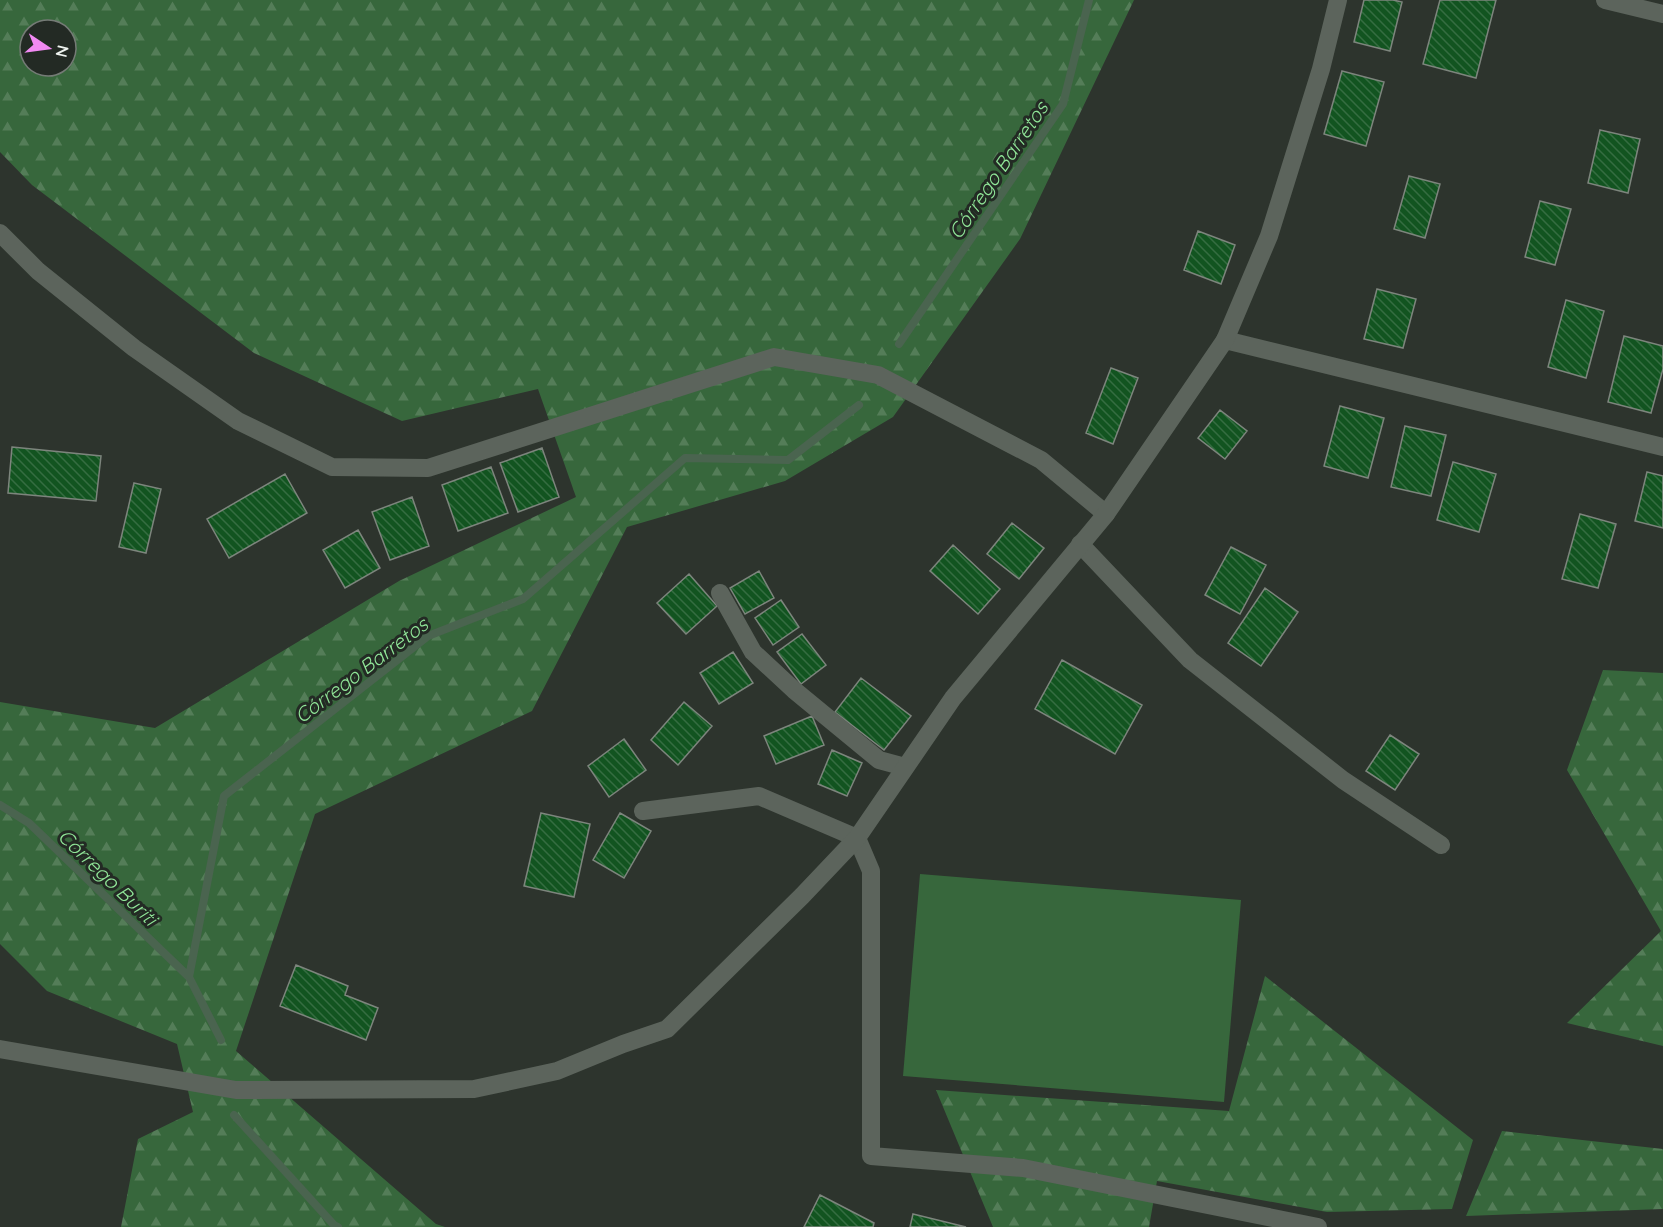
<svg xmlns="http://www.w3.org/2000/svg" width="1663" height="1227" viewBox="0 0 1663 1227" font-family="Quicksand,sans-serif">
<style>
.forest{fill:url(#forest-firs);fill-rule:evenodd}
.park{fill:#37673c}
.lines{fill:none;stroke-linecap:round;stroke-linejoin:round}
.stream{stroke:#4a644f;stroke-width:8}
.building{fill:url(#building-back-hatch);stroke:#7d857d;stroke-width:1.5}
.street{stroke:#5c645c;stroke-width:18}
.secondary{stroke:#5c645c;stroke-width:18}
.labels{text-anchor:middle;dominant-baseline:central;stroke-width:6;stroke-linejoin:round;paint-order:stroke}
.water-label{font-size:20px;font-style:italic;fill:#90e698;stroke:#232a24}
</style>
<defs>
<pattern id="forest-firs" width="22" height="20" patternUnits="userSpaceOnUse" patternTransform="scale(1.5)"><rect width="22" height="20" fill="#37673c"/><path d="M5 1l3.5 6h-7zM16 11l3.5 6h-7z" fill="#547d58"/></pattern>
<pattern id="building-back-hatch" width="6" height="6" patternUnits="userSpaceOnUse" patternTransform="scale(1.5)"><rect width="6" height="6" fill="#125420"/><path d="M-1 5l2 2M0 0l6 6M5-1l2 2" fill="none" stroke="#356d41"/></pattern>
</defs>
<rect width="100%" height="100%" fill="#2d342d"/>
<path class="forest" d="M0 0H1134L1020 239 893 417 785 481 627 527 532 711 315 814 236 1051 436 1224 445 1227H121L138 1139 193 1112 177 1044 47 991 0 944V702L155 728 399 581 576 497 538 389 402 421 254 353 32 185 0 152ZM30 30H66V66H30Z
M1603 670 1663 673V1046L1567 1023 1661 931 1567 770Z
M1265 976 1473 1140 1452 1209 1327 1212 1157 1181 1149 1227H993L936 1090 1229 1111Z
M1502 1131 1663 1149V1209L1466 1216Z"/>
<path class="park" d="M920 874 1241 900 1224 1102 903 1076Z"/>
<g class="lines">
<path class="stream" d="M899 344 1063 104 1089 0
M0 805 29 823 189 977
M221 1040 189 977 224 796 428 636 523 599 685 458 788 460 859 405
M234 1115 334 1225 338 1227"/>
</g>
<path class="building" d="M1364 0H1393L1402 2 1390 51 1354 42Z
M1440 0H1496L1476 78 1423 64Z
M1342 71 1384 82 1366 146 1324 134Z
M1600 130 1640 139 1628 193 1588 183Z
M1409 176 1440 184 1425 238 1394 229Z
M1540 201 1571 209 1555 265 1525 257Z
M1198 231 1235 245 1221 284 1184 270Z
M1377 289 1416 299 1403 348 1364 339Z
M1566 300 1604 311 1586 378 1548 367Z
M1624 336 1663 346V369L1651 413 1608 402Z
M1111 368 1138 378 1113 444 1086 433Z
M1340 406 1384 418 1368 478 1324 466Z
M1220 410 1247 431 1225 459 1198 438Z
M1405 426 1446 435 1431 496 1391 487Z
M12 447 101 456 96 501 8 493Z
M542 448 559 497 518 512 500 463Z
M1453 462 1496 474 1479 532 1437 520Z
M491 467 508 513 458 531 442 485Z
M1647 472 1663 476V528L1635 521Z
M285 474 307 513 229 558 207 519Z
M134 483 161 489 146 553 119 547Z
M412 497 429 546 390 560 372 512Z
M1580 514 1616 524 1598 588 1562 579Z
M1012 523 1044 548 1019 579 987 554Z
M358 530 380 568 345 588 323 550Z
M953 545 1000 589 978 614 930 571Z
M1231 547 1266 565 1240 614 1205 595Z
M759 571 774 598 745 614 730 588Z
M689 574 717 606 686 634 657 603Z
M1265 588 1298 612 1261 666 1228 643Z
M781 600 799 627 773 645 755 618Z
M802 634 826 665 801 684 777 652Z
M733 652 753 683 719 704 700 673Z
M1062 660 1142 705 1115 754 1035 709Z
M861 678 911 716 884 750 835 712Z
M684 702 712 726 678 765 651 740Z
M812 716 824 745 776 764 764 736Z
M1390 735 1419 754 1395 790 1366 771Z
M624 739 646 770 609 797 588 766Z
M832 750 862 763 847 796 818 784Z
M541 813 590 824 574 897 524 886Z
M620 813 651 831 624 878 593 860Z
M296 965 348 986 345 995 378 1008 366 1040 280 1006Z
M820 1195 874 1223 873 1227H804Z
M913 1214 966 1227H910Z"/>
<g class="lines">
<path class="street" d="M1605 0 1663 14
M0 233 38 271 134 348 238 421 332 467 428 468 774 357 878 375 1041 460 1106 514
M1225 340 1663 447
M1080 544 1190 660 1343 780 1441 845
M720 593 753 652 794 690 879 760 905 767
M643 811 759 796 857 838 871 871V1156L1023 1168 1318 1227"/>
<path class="secondary" d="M0 1049 236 1090 474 1089 557 1071 623 1044 667 1029 802 896 857 838 953 698 1106 514 1225 340 1269 236 1321 69 1338 0"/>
</g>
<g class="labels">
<g class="water-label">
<text transform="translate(998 170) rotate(-56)">Córrego Barretos</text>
<text transform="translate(361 670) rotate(-37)">Córrego Barretos</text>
<text transform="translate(108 877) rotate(44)">Córrego Buriti</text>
</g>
</g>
<g transform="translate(48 48) rotate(103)"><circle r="28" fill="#232a24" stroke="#757b76" stroke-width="1.5"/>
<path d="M0-4.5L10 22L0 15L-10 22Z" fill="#f28af3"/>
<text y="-9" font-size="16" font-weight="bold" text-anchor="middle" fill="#eff4f0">N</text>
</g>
</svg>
